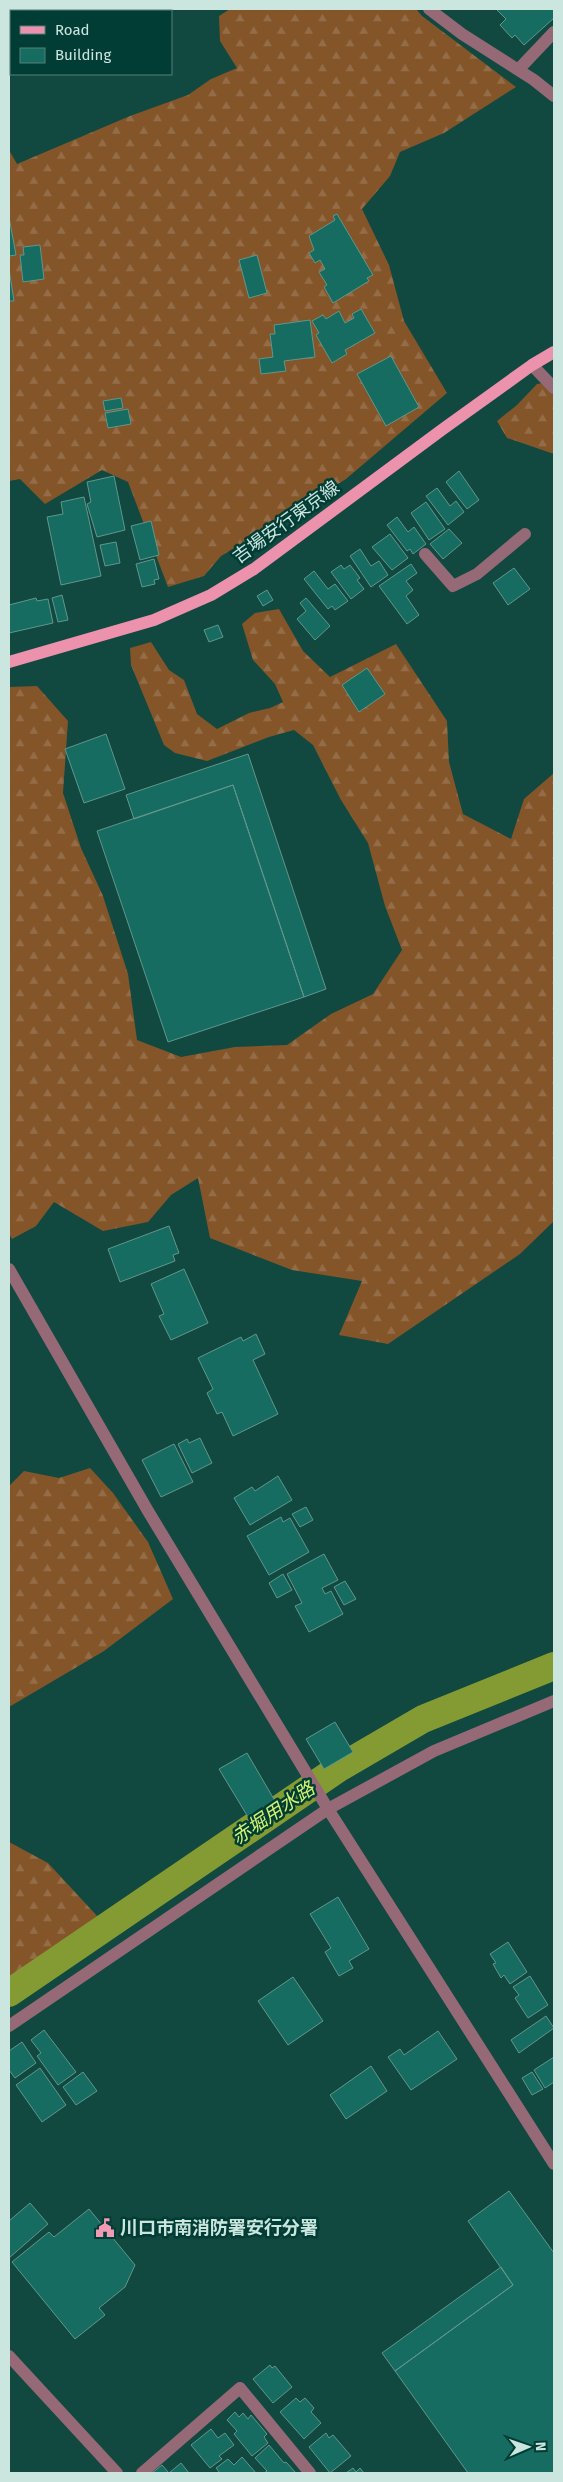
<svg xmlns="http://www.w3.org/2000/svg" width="563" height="2482" viewBox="0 0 563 2482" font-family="'Fira Sans','Noto Sans JP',sans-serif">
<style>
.forest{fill:url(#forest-firs)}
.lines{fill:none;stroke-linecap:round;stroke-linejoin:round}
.canal{stroke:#849b33;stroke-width:28}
.building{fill:#166c60;stroke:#62968c}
.minor{stroke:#966976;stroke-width:12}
.major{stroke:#ec92ac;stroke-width:12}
.labels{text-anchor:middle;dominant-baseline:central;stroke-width:5;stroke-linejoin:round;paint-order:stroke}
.street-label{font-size:18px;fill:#cbe5df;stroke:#023d35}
.poi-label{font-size:18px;font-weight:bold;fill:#cbe5df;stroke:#023d35;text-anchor:start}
.water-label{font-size:19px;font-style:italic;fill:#d4f470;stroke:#023d35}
</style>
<defs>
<pattern id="forest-firs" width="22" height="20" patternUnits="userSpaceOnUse" patternTransform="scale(1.25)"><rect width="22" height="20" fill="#845529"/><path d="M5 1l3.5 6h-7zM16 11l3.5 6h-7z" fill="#946d48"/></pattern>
</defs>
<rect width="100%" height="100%" fill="#114840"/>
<path class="forest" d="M230 9H416L422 16 516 87 444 133 400 152 390 176 362 209 389 265 404 321 447 393 346 479 221 556 204 576 168 587 128 482 102 470 45 504 20 479 9 481V150L17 164 130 116 188 95 211 79 237 68 220 41 219 16Z
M554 381V454L507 438 497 421 517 405 537 384Z
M279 609 303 651 330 677 396 644 447 721 449 762 463 814 511 839 524 799 554 773V1221L520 1254 388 1344 339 1335 362 1281 292 1270 210 1238 198 1178 171 1195 148 1222 103 1231 54 1202 36 1226 12 1239 9 1234V687L37 686 68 721 63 793 81 848 103 896 128 974 137 1040 181 1057 235 1047 287 1045 331 1014 373 994 402 950 385 906 368 843 341 800 313 745 294 730 269 737 207 761 175 753 164 745 131 665 130 648 151 642 169 670 184 680 197 714 217 729 249 713 270 708 283 702 275 684 253 660 242 624 255 613Z
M90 1468 113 1493 148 1542 173 1599 104 1651 9 1707V1486L24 1471 59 1478Z
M9 1842 48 1863 99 1918 9 1980Z"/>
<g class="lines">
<path class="canal" d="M9 1993 339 1768 423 1719 554 1666"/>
</g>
<path class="building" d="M496 9H554V18L524 45 515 35 512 38 500 25 506 19Z
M337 214 373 275 367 278 369 281 333 303 324 287 327 285 319 272 325 269 320 260 315 263 309 253 314 250 309 236 335 220 333 216Z
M9 217 16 255 9 256Z
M40 245 44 279 23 282 20 255H24L23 247Z
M257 255 267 293 249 298 239 260Z
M9 269 14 301H9Z
M361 309 375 333 345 350 347 354 332 363 316 335 319 333 312 321 323 315 326 319 339 311 345 323 354 318 352 314Z
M310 320 315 357 284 361 286 371 261 374 259 359 273 357 270 334H275L274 325Z
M391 356 419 407 386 426 357 374Z
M121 398 123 408 105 411 103 401Z
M128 409 131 424 108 428 105 413Z
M459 471 479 500 467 509 446 482Z
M114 476 125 530 97 537 87 504 91 502 87 482Z
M437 488 450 506 456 501 464 512 448 525 426 496Z
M84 497 101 576 61 585 47 517 63 514 61 502Z
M426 502 445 529 429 540 411 513Z
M397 517 408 532 414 527 426 544 413 554 410 549 407 551 387 525Z
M151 521 159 555 140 560 131 526Z
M449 529 462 543 443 559 430 544Z
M390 534 408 558 392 570 372 547Z
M116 542 120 563 105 566 100 545Z
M360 549 371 566 379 561 388 575 371 587 350 556Z
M154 559 159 579 154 580 155 584 142 587 136 564Z
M411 564 417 573 406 581 413 590 406 596 419 615 407 624 379 586Z
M341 565 344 569 350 565 360 578 357 580 364 589 351 599 331 572Z
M514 568 530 589 508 605 493 583Z
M314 571 328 589 335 584 348 601 335 610 332 606 328 609 304 579Z
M267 590 273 600 263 606 257 596Z
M62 595 68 620 58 622 52 598Z
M36 598 37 601 48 599 53 623 9 633V605Z
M306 598 330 626 315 640 297 619 306 611 300 603Z
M218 625 223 637 209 642 204 630Z
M367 668 385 694 359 712 342 685Z
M106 734 125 789 84 803 65 749Z
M248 754 326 989 304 997 233 785 134 819 126 795Z
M233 785 304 997 168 1042 97 831Z
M169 1226 179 1253 173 1255 175 1261 120 1282 108 1249Z
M184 1269 208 1323 171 1340 159 1316 164 1314 151 1284Z
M256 1334 265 1354 253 1360 278 1414 233 1436 222 1412 217 1414 207 1393 213 1389 198 1358 241 1337 243 1341Z
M200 1438 212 1463 192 1473 178 1444 187 1439 189 1443Z
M174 1444 193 1482 161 1497 142 1460Z
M278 1476 292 1500 250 1525 234 1498 252 1487 255 1491Z
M306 1507 313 1520 300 1527 292 1514Z
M281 1517 283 1522 290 1518 309 1552 269 1575 247 1536Z
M324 1554 338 1580 322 1588 325 1594 331 1591 343 1614 309 1632 295 1606 302 1603 287 1574Z
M283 1574 292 1590 277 1598 269 1583Z
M345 1581 356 1599 344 1605 334 1587Z
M335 1722 353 1752 324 1769 306 1739Z
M247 1753 275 1801 248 1817 219 1769Z
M338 1897 369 1949 349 1961 353 1968 339 1976 325 1952 331 1948 310 1914Z
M508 1942 527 1972 510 1984 504 1975 501 1978 493 1964 496 1963 490 1954Z
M530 1976 548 2005 528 2018 515 1998 519 1995 513 1987Z
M293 1977 323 2021 288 2045 258 2001Z
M546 2016 554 2028 519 2053 511 2040Z
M44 2030 76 2072 58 2085 37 2056 41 2053 31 2040Z
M438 2031 457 2059 411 2090 388 2057 400 2049 404 2055Z
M22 2042 36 2063 15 2078 9 2070V2051Z
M554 2057V2082L545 2088 534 2070Z
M371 2066 387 2091 346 2119 330 2095Z
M40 2068 66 2105 42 2122 16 2085Z
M83 2072 97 2091 76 2105 63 2087Z
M532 2072 543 2089 532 2095 522 2078Z
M509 2191 554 2253V2473H468L395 2371 513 2285 468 2221Z
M30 2203 48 2224 9 2258V2221Z
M89 2209 135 2265 125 2287 99 2308 105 2315 75 2339 12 2262 49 2232 54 2237Z
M501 2267 513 2285 395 2371 382 2353Z
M270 2365 272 2368 275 2366 292 2387 273 2403 253 2379Z
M296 2398 300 2402 305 2398 314 2408 311 2412 321 2423 304 2439 280 2412Z
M235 2412 239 2417 243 2413 248 2419 251 2415 267 2434 264 2437 268 2443 252 2456 234 2434 237 2431 227 2420Z
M211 2429 218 2438 225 2433 234 2445 219 2456 222 2459 210 2468 191 2445Z
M326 2433 329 2438 333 2435 351 2456 330 2473 309 2447Z
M269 2445 284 2463 286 2462 296 2473H264L267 2471 255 2458Z
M242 2457 256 2473H220L216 2468 228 2459 234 2465Z
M181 2463 189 2473H152L162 2465 169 2473Z
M353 2468 356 2472 360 2468 364 2473H346Z"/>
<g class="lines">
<path class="minor" d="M429 9 462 34 534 80 554 96
M74 11 77 9
M9 39 11 38
M518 70 554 32
M532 365 554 388
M425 554 453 586 477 574 525 534
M9 1269 148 1511 328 1809 554 2164
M9 2026 328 1809 434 1751 554 1701
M9 2356 117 2473
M142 2473 240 2388 310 2473"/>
<path class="major" d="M9 662 154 620 211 595 254 569 443 429 532 365 554 352"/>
</g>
<defs>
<g id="civic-bare" transform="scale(1.5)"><path d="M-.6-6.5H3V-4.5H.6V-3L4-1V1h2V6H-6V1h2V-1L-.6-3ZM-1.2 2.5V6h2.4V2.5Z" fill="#f19ab3" stroke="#023d35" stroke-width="2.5" paint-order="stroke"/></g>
</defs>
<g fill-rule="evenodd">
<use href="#civic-bare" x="105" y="2228"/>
</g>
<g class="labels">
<g class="street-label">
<text transform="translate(286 522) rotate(-36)">吉場安行東京線</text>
</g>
<g class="poi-label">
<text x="120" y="2228">川口市南消防署安行分署</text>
</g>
<g class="water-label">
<text transform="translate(273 1813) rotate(-34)">赤堀用水路</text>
</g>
</g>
<rect width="563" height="2482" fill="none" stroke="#cbe5df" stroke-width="20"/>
<rect x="10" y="10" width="162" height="65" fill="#023d35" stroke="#528079"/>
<rect x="20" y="26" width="25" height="8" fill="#ec92ac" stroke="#528079"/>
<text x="55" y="35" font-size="15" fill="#cbe5df">Road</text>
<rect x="20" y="48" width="25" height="15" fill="#166c60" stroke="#528079"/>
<text x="55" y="60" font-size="15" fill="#cbe5df">Building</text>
<g transform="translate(528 2447) rotate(88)" stroke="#023d35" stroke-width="4" paint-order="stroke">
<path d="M0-4L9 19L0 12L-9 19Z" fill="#cbe5df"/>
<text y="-8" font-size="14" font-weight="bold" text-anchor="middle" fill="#cbe5df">N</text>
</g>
</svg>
